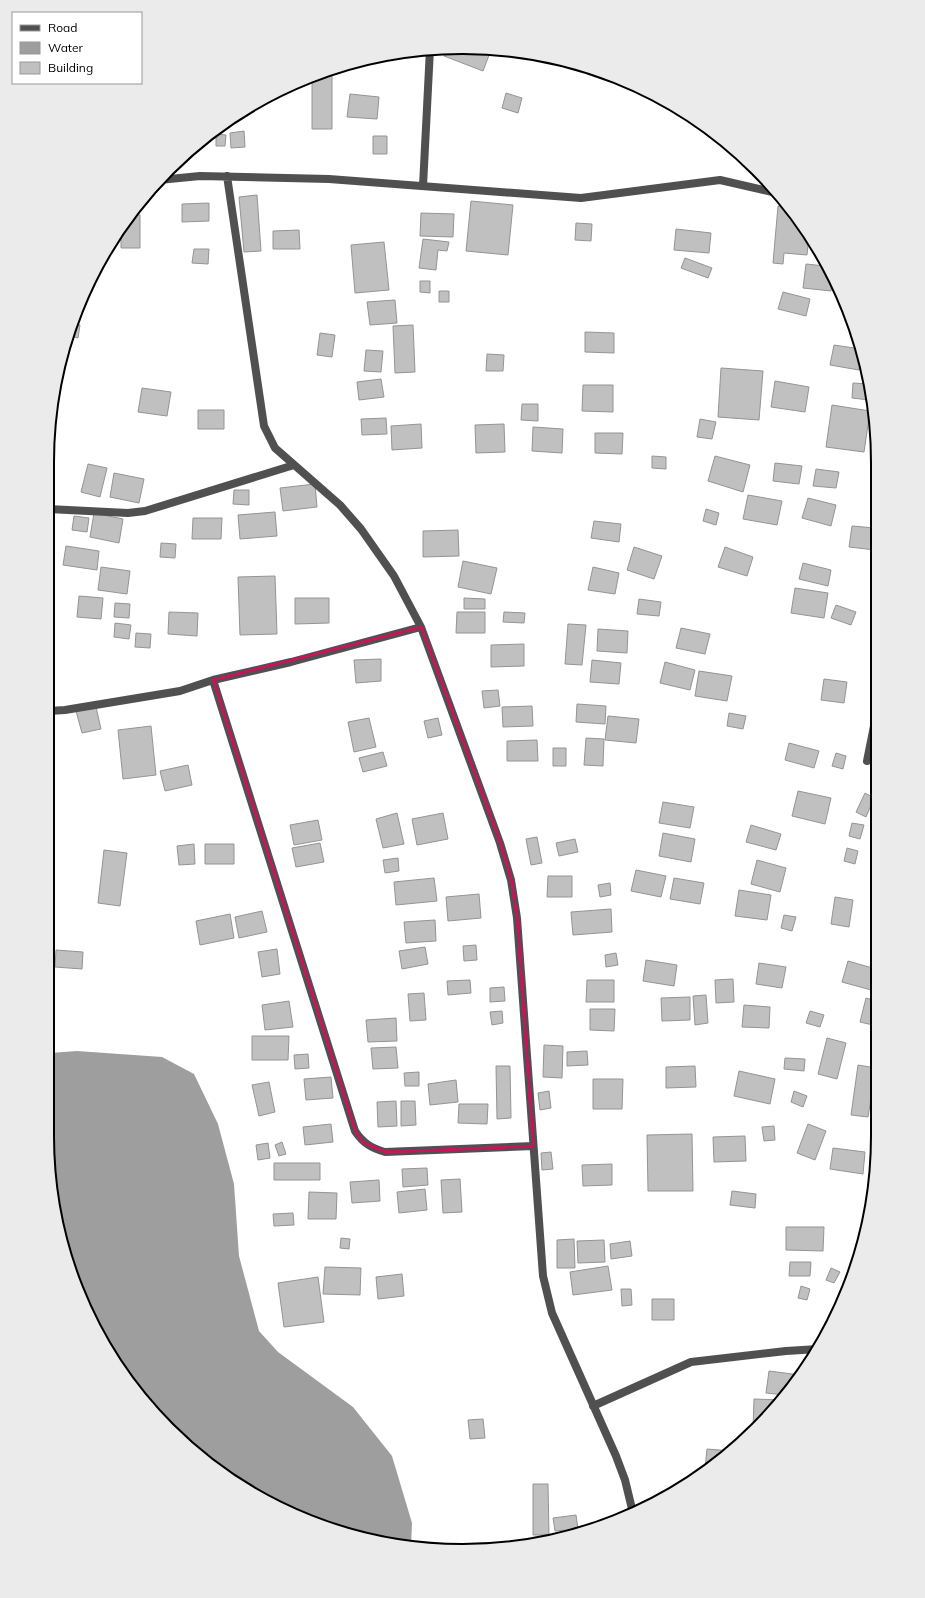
<svg xmlns="http://www.w3.org/2000/svg" width="925" height="1598" viewBox="0 0 925 1598" font-family="Mulish,sans-serif">
<style>
.water{fill:#9e9e9e}
.building{fill:#c0c0c0;stroke:#949494}
.lines{fill:none;stroke-linecap:round;stroke-linejoin:round}
.minor{stroke:#505050;stroke-width:8}
.marked{fill:none;stroke:#c2185b;stroke-width:3;stroke-linejoin:round}
.rim{fill:none;stroke:#000;stroke-width:2}
</style>
<rect width="100%" height="100%" fill="#fff"/>
<path class="water" d="M77 1051 162 1057 194 1074 218 1124 234 1184 239 1256 259 1331 278 1352 353 1407 392 1456 412 1523 411 1548 355 1537 279 1508 231 1481 169 1429 133 1388 90 1319 69 1269 51 1190 50 1053Z"/>
<path class="building" d="M447 48 491 50 483 71 444 56Z
M328 71H332V129H312V77Z
M506 93 522 98 518 113 502 108Z
M350 94 379 97 377 119 347 117Z
M244 131 245 147 231 148 230 133Z
M216 134 226 135 225 146H216Z
M373 136H387V154H373Z
M257 195 261 251 244 252 239 197Z
M471 201 513 205 508 255 466 251Z
M209 203V221L182 222V204Z
M778 206 788 207 801 223 800 226H803L809 234 807 255 784 253 783 264 773 263Z
M421 213 454 214 453 237 420 236Z
M131 215H140V248H121V229Z
M576 223 592 224 591 241 575 240Z
M676 229 711 233 709 253 674 250Z
M299 230 300 249H273V231Z
M423 239 449 242 447 251 438 250 436 270 419 268Z
M384 242 389 290 355 293 351 245Z
M194 249H209L208 264 192 263Z
M685 258 712 268 708 278 681 268Z
M806 264 825 266 832 281 831 291 803 288Z
M420 281H430V293L420 292Z
M439 291H449V302H439Z
M783 292 810 299 806 316 778 309Z
M395 300 397 323 370 325 367 302Z
M72 323 80 325 78 338 68 335Z
M413 325 415 372 395 373 393 326Z
M585 332 614 333V353L585 352Z
M320 333 335 335 332 357 317 355Z
M834 345 861 349 859 370 830 365Z
M366 350 383 351 381 372 364 371Z
M487 354 504 355 503 371H486Z
M721 368 763 371 759 420 718 417Z
M381 379 384 397 359 400 357 382Z
M775 381 809 387 805 412 771 407Z
M853 383 869 384V400L852 398Z
M583 385H613V412L582 411Z
M142 388 171 392 167 416 138 412Z
M522 404H538V421L521 420Z
M832 405 870 411 864 452 826 447Z
M198 410H224V429H198Z
M386 418 387 434 362 435 361 419Z
M700 419 716 422 712 439 697 437Z
M421 424 422 448 392 450 391 426Z
M504 424 505 452 476 453 475 425Z
M533 427 563 429 562 453 532 451Z
M595 433H623L622 454 595 453Z
M652 456 666 457V469L652 468Z
M715 456 750 465 743 492 708 481Z
M775 463 802 466 799 484 773 481Z
M88 464 107 468 100 497 81 492Z
M816 469 839 472 836 488 813 486Z
M114 473 144 479 139 503 110 497Z
M315 484 317 507 283 511 280 488Z
M234 490H249V505L233 504Z
M748 495 782 501 777 525 743 519Z
M808 498 836 505 831 526 802 518Z
M706 509 719 513 716 525 703 521Z
M275 512 277 536 240 539 238 515Z
M94 513 123 519 119 543 90 537Z
M74 516 89 518 87 532 72 530Z
M193 518H222L221 539H192Z
M594 521 621 524 619 542 591 538Z
M852 526 875 528V550L849 547Z
M458 530 459 556 423 557V531Z
M161 543 176 544 175 558 160 557Z
M66 546 99 551 97 570 63 565Z
M634 547 662 556 654 579 627 570Z
M725 547 753 557 747 576 718 567Z
M463 561 497 568 491 594 458 587Z
M803 563 831 570 828 586 799 579Z
M101 567 130 571 127 594 98 590Z
M593 567 619 573 615 594 588 590Z
M275 576 277 634 240 635 238 577Z
M795 588 828 593 824 618 791 613Z
M79 596 103 598 101 619 77 617Z
M295 598H329V623L295 624Z
M464 598 485 599V609H464Z
M639 599 661 602 659 616 637 614Z
M115 603 130 604 129 618 114 617Z
M836 605 856 612 851 625 831 618Z
M169 612 198 613 197 636 168 634Z
M457 612H485V633H456Z
M504 612 525 613 524 623 503 622Z
M115 623 131 625 129 639 114 637Z
M568 624 586 625 582 665 565 664Z
M681 628 710 634 705 654 676 648Z
M598 629 628 631 627 653 597 651Z
M136 633 151 634 150 648 135 647Z
M524 644V666L491 667V645Z
M381 659V681L356 683 354 660Z
M592 660 621 663 619 684 590 682Z
M665 662 695 670 690 690 660 683Z
M699 671 732 676 727 701 695 696Z
M824 679 847 682 844 703 821 700Z
M498 690 500 706 484 708 482 691Z
M577 704 606 706 605 724 576 722Z
M532 706 533 726 503 727 502 707Z
M96 707 101 729 82 733 76 711Z
M729 713 746 716 743 729 727 726Z
M608 716 639 719 636 743 605 740Z
M369 718 376 747 354 752 348 722Z
M438 718 442 735 428 738 424 721Z
M151 726 156 775 123 779 118 730Z
M586 738 604 739 603 766 584 765Z
M537 740 538 761H507V741Z
M789 743 819 751 814 768 785 760Z
M553 748H566V766H553Z
M383 752 387 766 363 772 359 758Z
M836 753 846 756 843 769 832 766Z
M188 765 192 785 165 791 160 771Z
M798 791 831 798 825 824 792 816Z
M865 793 874 798 866 817 856 812Z
M663 802 694 807 690 828 659 823Z
M397 813 404 844 383 848 376 819Z
M443 813 448 839 417 845 412 819Z
M318 820 322 840 294 845 290 825Z
M852 823 864 825 860 839 849 836Z
M751 825 781 834 776 850 746 842Z
M663 833 695 839 691 862 659 856Z
M537 837 542 863 531 865 526 839Z
M575 839 578 852 559 856 556 843Z
M320 843 324 862 296 867 292 848Z
M194 844 195 864 179 865 177 846Z
M205 844H234V864H205Z
M847 848 858 851 855 864 844 861Z
M104 850 127 853 120 906 98 903Z
M398 858 399 871 385 873 383 860Z
M757 860 786 868 780 892 751 884Z
M636 870 666 876 661 897 631 891Z
M548 876H572V897H547Z
M434 878 437 901 396 905 394 882Z
M674 878 704 883 700 904 670 899Z
M610 883 611 895 600 897 598 885Z
M739 890 771 895 767 920 735 916Z
M479 894 481 918 448 921 446 897Z
M835 897 853 900 849 927 831 924Z
M611 909 612 932 573 935 571 912Z
M262 911 267 932 239 938 235 917Z
M230 914 234 938 200 945 196 921Z
M784 915 796 917 792 931 781 928Z
M435 920 436 941 406 943 404 922Z
M476 945 477 960 464 961 463 946Z
M425 947 428 964 402 969 399 951Z
M277 949 280 974 262 977 258 952Z
M56 950 83 952 82 969 55 967Z
M616 953 618 965 606 967 605 955Z
M646 960 677 965 674 986 643 981Z
M848 961 876 969 871 990 842 982Z
M759 963 786 967 782 988 756 984Z
M733 979 734 1002 716 1003 715 980Z
M470 980 471 993 448 995 447 981Z
M587 980H614V1002H586Z
M504 987 505 1001 490 1002V988Z
M424 993 426 1020 410 1021 408 994Z
M706 995 708 1023 695 1025 693 996Z
M690 997V1020L662 1021 661 998Z
M866 998 877 1001V1026L860 1022Z
M289 1001 293 1027 265 1030 262 1005Z
M744 1005 770 1007 769 1028 742 1027Z
M590 1009H615L614 1031 590 1030Z
M502 1011 503 1023 492 1025 490 1012Z
M810 1011 824 1015 820 1027 806 1023Z
M396 1018 397 1041 368 1042 366 1020Z
M252 1036H289L288 1060H252Z
M827 1038 846 1043 837 1079 818 1074Z
M544 1045 563 1046 562 1078 543 1077Z
M396 1047 398 1068 373 1069 371 1048Z
M587 1051 588 1065 567 1066V1052Z
M308 1054 309 1068 295 1069 294 1055Z
M785 1058 805 1059 804 1071 784 1069Z
M858 1065 876 1068 868 1117 851 1115Z
M496 1066H510L511 1118 497 1119Z
M695 1066 696 1087 666 1088V1067Z
M739 1071 775 1079 770 1104 734 1096Z
M419 1072V1086H405L404 1073Z
M331 1077 333 1098 306 1100 304 1079Z
M593 1079H623L622 1109H593Z
M456 1080 458 1102 430 1105 428 1084Z
M269 1082 275 1112 259 1116 252 1085Z
M549 1091 551 1108 540 1110 538 1093Z
M794 1091 807 1096 803 1107 791 1102Z
M396 1101 397 1126 378 1127 377 1102Z
M401 1101H415L416 1125 401 1126Z
M459 1104H488L487 1124 458 1123Z
M331 1124 333 1142 305 1145 303 1127Z
M808 1124 826 1131 815 1160 797 1153Z
M774 1126 775 1140 764 1141 762 1127Z
M692 1134 693 1191H648L647 1135Z
M745 1136 746 1161 714 1162 713 1137Z
M282 1142 286 1154 279 1156 275 1145Z
M268 1143 270 1158 258 1160 256 1145Z
M833 1148 865 1152 863 1174 830 1169Z
M551 1152 553 1169 542 1170 541 1153Z
M274 1163H320V1180H274Z
M612 1164V1185L583 1186 582 1165Z
M427 1168 428 1185 403 1187 402 1169Z
M460 1179 462 1212 443 1213 441 1180Z
M379 1180 380 1201 352 1203 350 1182Z
M425 1189 427 1210 399 1213 397 1192Z
M732 1191 756 1194 755 1208 730 1205Z
M309 1192 337 1193 336 1219H308Z
M293 1213 294 1225 274 1226 273 1214Z
M786 1227H824L823 1251 786 1250Z
M341 1238 350 1239 349 1249 340 1248Z
M574 1239 575 1268H557V1240Z
M604 1240 605 1262 578 1263 577 1241Z
M630 1241 632 1256 611 1259 610 1244Z
M790 1262H811L810 1276H789Z
M608 1266 612 1290 573 1295 570 1272Z
M325 1267 361 1268 360 1295 323 1294Z
M831 1268 840 1272 834 1283 826 1280Z
M402 1274 404 1296 378 1299 376 1277Z
M318 1277 324 1322 284 1327 278 1283Z
M801 1286 810 1289 807 1300 798 1298Z
M621 1289H631L632 1305 622 1306Z
M652 1299H674V1320H652Z
M769 1371 800 1375 785 1395 766 1393Z
M754 1399 782 1400 756 1428H753Z
M483 1419 485 1438 470 1439 468 1420Z
M707 1449 732 1451 705 1469Z
M533 1484H548L549 1535H533Z
M576 1515 578 1529 555 1531 553 1518Z"/>
<g class="lines">
<path class="minor" d="M227 176 264 426 275 448 340 505 361 529 394 576 421 627 500 843 511 880 517 918 543 1276 552 1313 616 1456 625 1480 633 1513
M159 180 200 176 329 179 581 198 720 180 777 193
M423 186 430 49
M48 509 128 513 145 511 294 465
M213 680 355 1131C363 1143 371 1148 385 1152L533 1146
M49 711 65 710 180 691 213 680 291 662 421 627
M867 761 876 716
M593 1406 691 1362 786 1351 818 1349"/>
</g>
<path class="marked" d="M421 627 500 843 511 880 517 918 533 1146 385 1152 362 1142 355 1131 213 680Z"/>
<path d="M0 0H925V1598H0ZM462 54H463A408 408 0 0 1 871 462V1136A408 408 0 0 1 463 1544H462A408 408 0 0 1 54 1136V462A408 408 0 0 1 462 54Z" fill="#ebebeb" fill-rule="evenodd"/>
<path class="rim" d="M462 54H463A408 408 0 0 1 871 462V1136A408 408 0 0 1 463 1544H462A408 408 0 0 1 54 1136V462A408 408 0 0 1 462 54Z"/>
<rect x="12" y="12" width="130" height="72" fill="#ffffff" stroke="#999999"/>
<rect x="20" y="25" width="20" height="6" fill="#505050" stroke="#999999"/>
<text x="48" y="32" font-size="12" fill="#000000">Road</text>
<rect x="20" y="42" width="20" height="12" fill="#9e9e9e" stroke="#999999"/>
<text x="48" y="52" font-size="12" fill="#000000">Water</text>
<rect x="20" y="62" width="20" height="12" fill="#c0c0c0" stroke="#999999"/>
<text x="48" y="72" font-size="12" fill="#000000">Building</text>
</svg>
